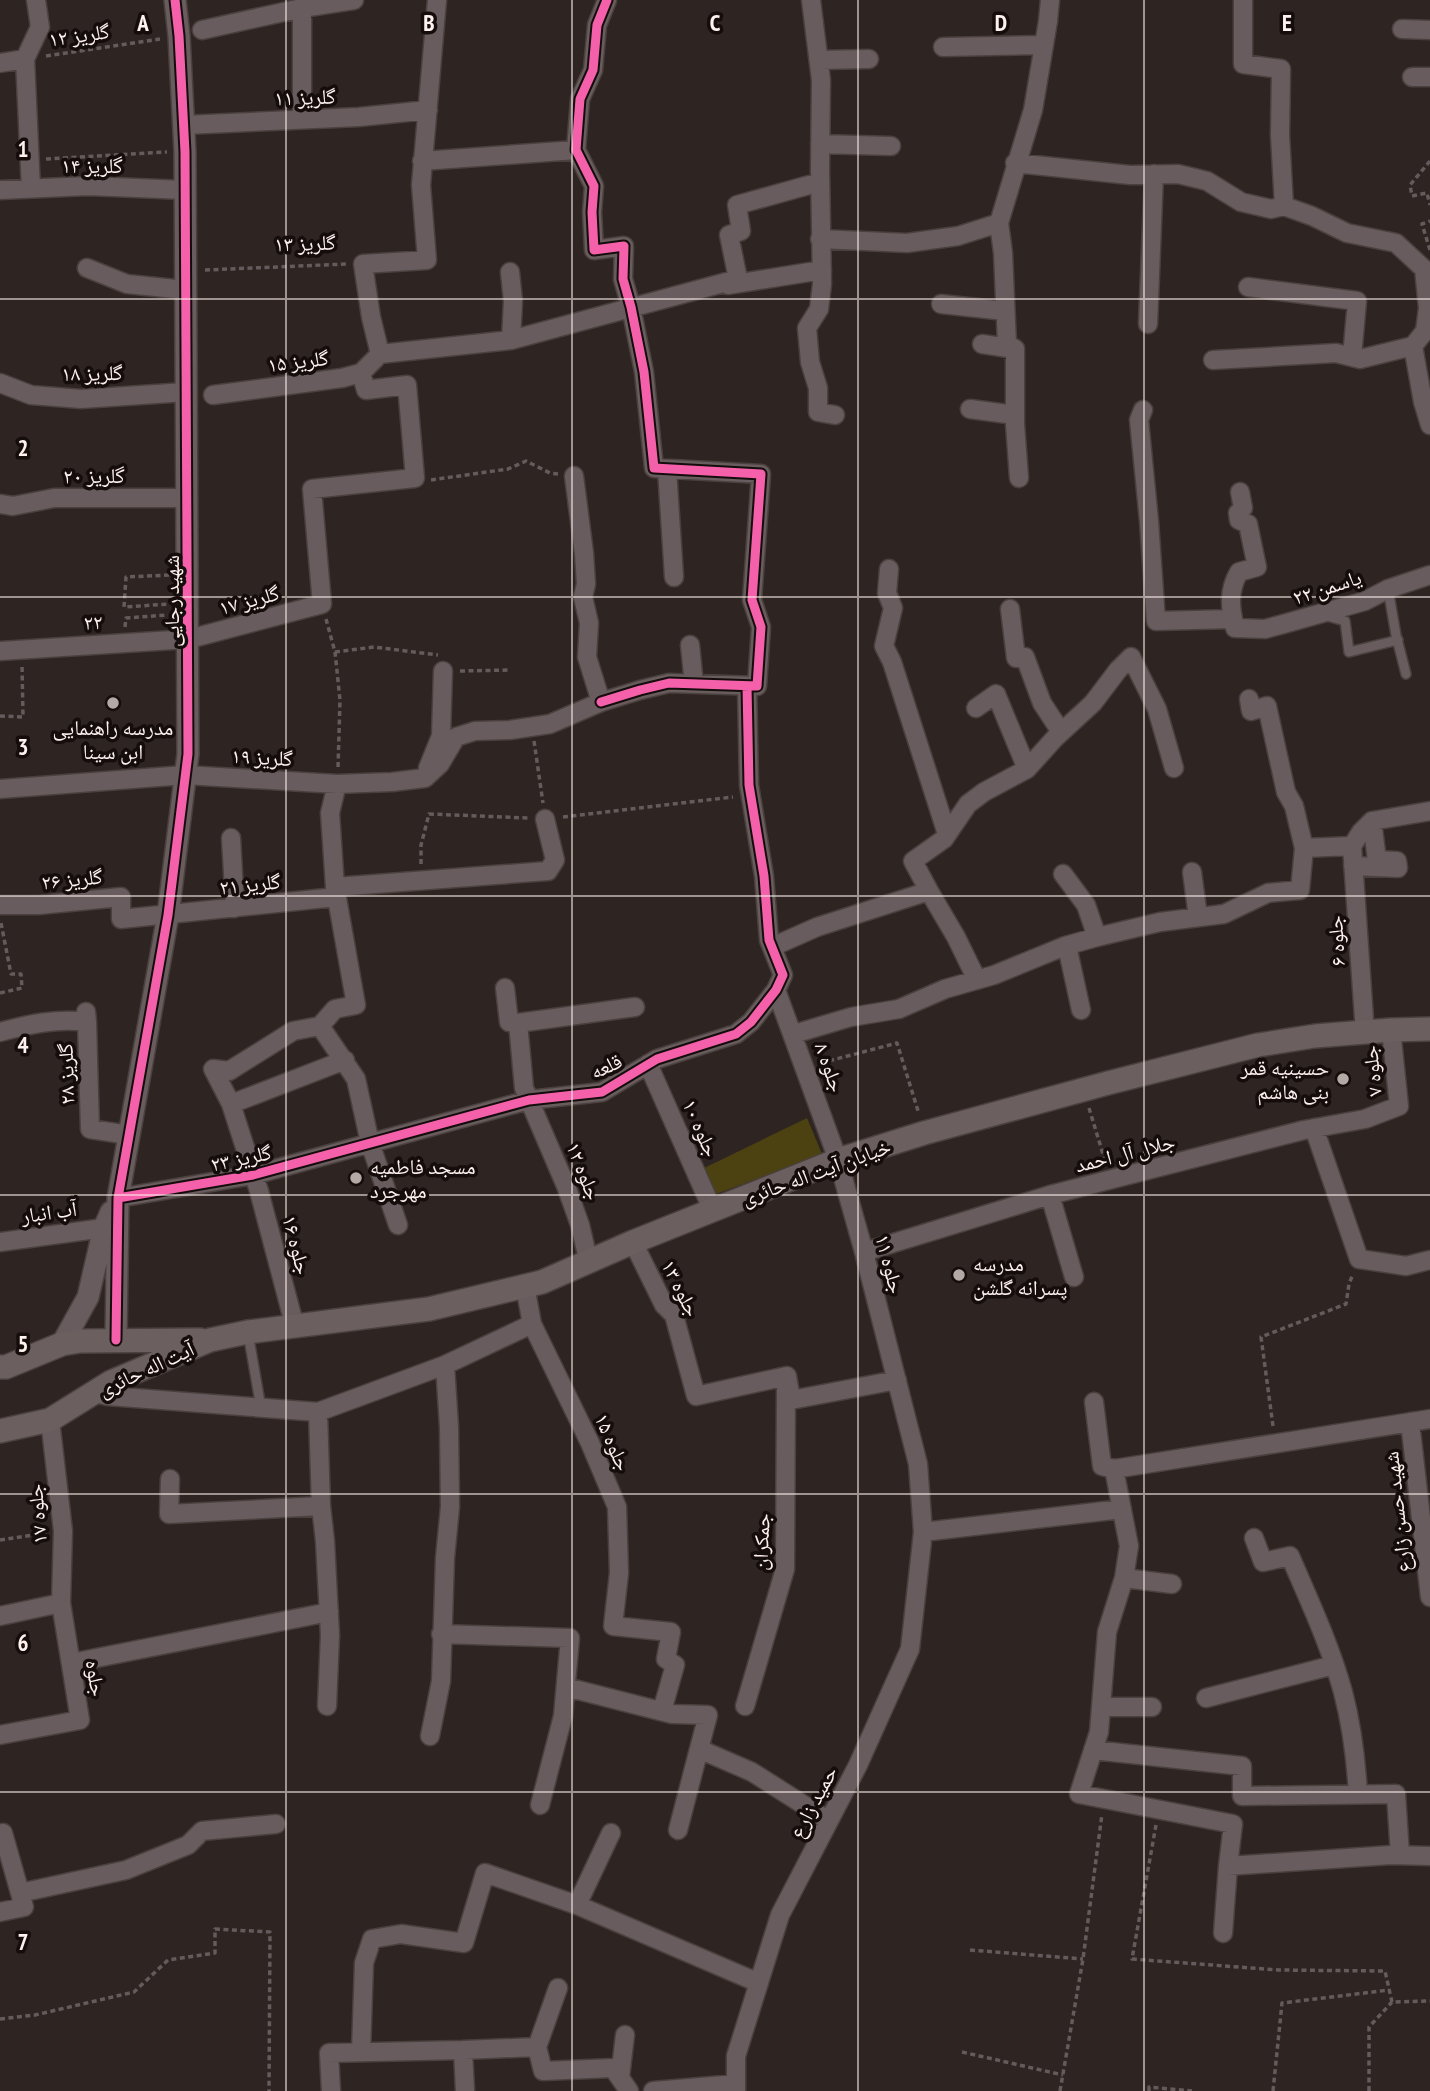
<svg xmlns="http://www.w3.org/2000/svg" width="1430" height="2091" viewBox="0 0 1430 2091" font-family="'PT Sans Narrow','Noto Naskh Arabic',sans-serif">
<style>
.green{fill:#4c4111}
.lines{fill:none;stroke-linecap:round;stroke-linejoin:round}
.service-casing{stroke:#4a413e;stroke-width:12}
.minor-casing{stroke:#4a413e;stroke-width:21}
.tertiary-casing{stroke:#4a413e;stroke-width:24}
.secondary-casing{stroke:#4a413e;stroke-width:26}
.path{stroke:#655b5c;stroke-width:3.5;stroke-dasharray:5 3.5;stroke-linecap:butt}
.service{stroke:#685c5e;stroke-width:9}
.minor{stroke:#685c5e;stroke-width:18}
.tertiary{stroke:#685c5e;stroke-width:21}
.secondary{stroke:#6b5f60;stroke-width:23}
.cycleway-casing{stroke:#150d0b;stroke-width:13}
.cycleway{stroke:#f560ab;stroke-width:9}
.grid{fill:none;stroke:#fdf0ed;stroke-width:2;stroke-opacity:0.55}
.poi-dot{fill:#b5a9a6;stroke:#150d0b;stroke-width:2.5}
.labels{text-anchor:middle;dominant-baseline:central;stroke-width:7;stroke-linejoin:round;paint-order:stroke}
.street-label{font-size:21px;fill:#fdf0ed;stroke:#150d0b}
.poi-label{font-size:21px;fill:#fdf0ed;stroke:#150d0b;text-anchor:start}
.grid-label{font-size:23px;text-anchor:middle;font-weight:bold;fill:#fdf0ed;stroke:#150d0b;stroke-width:7;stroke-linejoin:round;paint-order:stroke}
</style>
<rect width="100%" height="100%" fill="#2e2421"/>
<path class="green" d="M807 1118 822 1154 716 1194 702 1169Z"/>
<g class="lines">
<g class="service-casing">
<path id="service" d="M1388 589 1396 635 1406 674
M1327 616 1345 621 1349 652 1398 640
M248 1333 261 1408"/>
</g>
<g class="minor-casing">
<path id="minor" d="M437 0 421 185 427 260 363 264 371 317 380 354 511 340 738 279 729 235 741 231 737 205 809 185
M811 0 821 80 820 169 822 284 819 309 807 328 810 362 818 388V412L835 415
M1243 0V64L1281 69 1280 135 1284 206
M1402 29 1430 30
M202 30 302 8 354 0
M943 47 1044 45
M819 60 869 59
M0 63 25 59
M1412 77H1430
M302 119V8
M184 125 359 117 428 110
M820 144 891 146
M422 161 576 150
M1015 163 1130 175 1178 174 1207 181 1241 202 1271 209 1284 206 1312 216 1347 233 1396 243 1424 269 1428 308 1425 331 1413 346 1423 402 1430 425
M31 189 25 59 40 27 36 0
M0 190 88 186 185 190
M999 223 1003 253 1007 344 1015 349V424L1019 478
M820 239 907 243 958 236 999 223 1033 110 1048 21 1050 0
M87 268 127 284 185 290
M510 272 513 301 511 340
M728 285 822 270
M1248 287 1357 301 1352 357
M941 304 1005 311
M1148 324 1154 174
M982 344 1015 349
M1213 360 1336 353 1360 359 1413 346
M0 383 31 395 81 399 186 392
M213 395 342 378 361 373 380 354
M970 409 1015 415
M1143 410 1139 420 1149 521 1156 621 1233 619
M667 469 674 577
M1240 492 1243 508 1238 513 1239 520 1248 524 1257 567 1239 572C1228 591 1230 608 1235 628L1265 629 1287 623 1365 601 1388 589 1430 575
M0 504 13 506 54 498H188
M889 569 887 593 893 608 884 646 892 662 947 834
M1010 609 1016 658 1025 657 1042 703 1061 732
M690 645 694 684
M0 651 189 639 322 604 312 489 415 478 407 385 366 390 361 373
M1249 699 1251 711 1267 706 1286 792 1294 806 1304 848
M601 702 640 690 669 683 757 686 761 627 752 600 761 474 654 468 644 372 631 307 623 279 624 246 594 250 592 212 594 186 576 150 580 99 593 70 597 25 607 0
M976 708 996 694 1027 769
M428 768 441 736 443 671
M0 789 185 775 337 784 392 782 425 778 440 764 456 737 475 731 510 730 550 724 601 702 587 657 589 623 583 597 586 584 584 553 574 476
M231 838 235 908
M1352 846 1365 1033
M1352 846 1361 832 1372 821 1430 811
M1353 866 1398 868 1397 861 1377 860 1372 821
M1192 872 1198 917
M1063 874 1086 905 1097 937
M335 887 548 871 555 860 545 819
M929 891 913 861 944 839 968 804 984 792 1027 769 1055 738 1093 703 1118 670 1131 657 1157 709 1174 768
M0 905H39L121 897V919L336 897
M1067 946 1081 1010
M772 947 817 927 929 891 956 937 977 980
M505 988 509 1022 518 1023 524 1088 566 1186 580 1225 589 1263
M776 990 838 1160 864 1252 918 1464 923 1532 1122 1509
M87 1022 90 1129 129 1135
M518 1023 635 1007
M320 1026 356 1079 370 1143 398 1225
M0 1032C29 1024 58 1018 87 1022L86 1012
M794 1034 851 1017 899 1009 945 989 994 975 1065 946 1097 937 1160 922 1224 914 1268 893 1300 890 1304 848 1352 846
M648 1064 713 1211
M231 1104 345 1060
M1314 1128 1359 1259 1406 1266 1430 1260
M1050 1195 1074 1277
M118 1198 253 1175 529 1100 602 1092 657 1059 736 1034 751 1022 776 990 783 975 769 940 764 876 749 785 747 686
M0 1242 104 1228
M633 1242 664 1305 674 1315 696 1396 787 1376 791 1400 897 1380
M864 1252 1050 1195 1304 1130 1365 1119 1399 1106 1391 1030
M525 1286 532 1324 590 1443 617 1507 619 1573 613 1626 671 1632 666 1659 675 1665 662 1711
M295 1327 259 1191 231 1104 213 1069 229 1071 293 1031 320 1026 335 1009 356 1005 335 887 330 813 337 784
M94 1393 108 1396 318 1412 445 1365 532 1324
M1094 1402 1102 1466 1114 1469 1129 1546 1124 1578 1107 1632 1099 1732 1079 1794 1233 1824 1228 1866 1391 1855 1430 1856
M318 1412 321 1506 325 1541 330 1635 327 1706
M1410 1422 1430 1597
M1114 1469 1430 1419
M170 1479 169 1514 321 1506
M1254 1538 1263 1562 1290 1556C1309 1600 1330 1645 1343 1692 1352 1726 1356 1760 1358 1794
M1124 1578 1172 1584
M0 1616 61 1603
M441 1634 570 1638 563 1716 540 1805
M71 1663 329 1612
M566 1687 672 1714 708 1715 699 1749 752 1772 829 1821
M1206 1698 1334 1665
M745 1706 785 1569 786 1390
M1101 1707H1152
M0 1735 80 1720 61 1603 63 1531 50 1420
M430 1736 441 1681 445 1558 450 1507 449 1427 445 1365
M1093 1750 1242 1766V1796L1396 1794 1400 1855
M678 1830 699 1749
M20 1893 126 1870 188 1845 202 1831 276 1824
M577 1905 611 1833
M0 1912 24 1907 3 1833
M1223 1933 1228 1866
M537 2047 558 1988
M361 2052 364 1963 372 1939 401 1934 464 1943 485 1873 577 1905 759 1983
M620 2077 625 2035
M331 2091 329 2053 463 2050
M465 2091 463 2050 537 2047 543 2071 613 2068 629 2091
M653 2091 736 2084
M736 2091V2056L780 1915 858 1765 910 1649 923 1532"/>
</g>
<g class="tertiary-casing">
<path id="tertiary" d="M116 1340 118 1198 168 915 188 754 185 152 179 36 175 0
M62 1344 88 1297 104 1228 111 1212"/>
</g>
<g class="secondary-casing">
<path id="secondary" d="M0 1367H6L62 1344 80 1341 200 1340
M0 1431 50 1420 111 1382 210 1340 248 1332 429 1309 542 1282 633 1242 838 1160 924 1133 1108 1083 1258 1045 1315 1036 1391 1030 1430 1029"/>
</g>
<path class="path" d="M46 56 160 39
M46 159 167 152
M1430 161 1410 185 1412 196 1427 193 1430 205
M1430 250 1422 224 1430 221
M205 270 347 264
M431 480 508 469 526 461 550 473 558 474
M169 575 126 577 124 607 169 604
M326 619 335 652 340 700 338 768
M125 627 126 618 168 615
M335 652 374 647 438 655
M460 671 509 670
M0 716 23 717 22 665
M534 741 543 803
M563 817 733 797
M421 864V845L429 814 528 818
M0 993 22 988 21 974H11L1 923
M821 1063 897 1043 919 1114
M1089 1108 1106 1164
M1273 1426 1261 1337 1346 1304 1349 1284 1353 1274
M0 1540 47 1533
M1156 1825 1132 1959 1278 1970 1385 1971 1392 2002 1430 2001
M970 1950 1083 1959
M0 2019 35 2015 134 1992 168 1960 215 1953V1929L270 1932 269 2091
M962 2052 1063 2075
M1060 2091 1083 1959 1102 1814
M1149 2091V2087L1192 2091
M1273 2091 1282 2003 1389 1990
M1369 2091V2027L1392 2002"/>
<use href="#service" class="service"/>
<use href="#minor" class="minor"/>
<use href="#tertiary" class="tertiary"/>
<use href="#secondary" class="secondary"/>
<g class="cycleway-casing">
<path id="cycleway" d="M601 702 640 690 669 683 757 686 761 627 752 600 761 474 654 468 644 372 631 307 623 279 624 246 594 250 592 212 594 186 576 150 580 99 593 70 597 25 607 0
M118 1198 253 1175 529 1100 602 1092 657 1059 736 1034 751 1022 776 990 783 975 769 940 764 876 749 785 747 686
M116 1340 118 1198 168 915 188 754 185 152 179 36 175 0"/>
</g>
<use href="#cycleway" class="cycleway"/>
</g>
<path class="grid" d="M286 0V2091M572 0V2091M858 0V2091M1144 0V2091M0 299H1430M0 597H1430M0 896H1430M0 1195H1430M0 1494H1430M0 1792H1430"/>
<g class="poi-dot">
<circle cx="113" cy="703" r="7"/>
<circle cx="1343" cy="1079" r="7"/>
<circle cx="356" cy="1178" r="7"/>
<circle cx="959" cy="1275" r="7"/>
</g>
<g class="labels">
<g class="street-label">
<text transform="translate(79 35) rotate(-8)">گلریز ۱۲</text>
<text transform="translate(305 97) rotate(-2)">گلریز ۱۱</text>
<text x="92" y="165">گلریز ۱۴</text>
<text transform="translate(305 243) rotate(-2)">گلریز ۱۳</text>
<text transform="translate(298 361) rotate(-7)">گلریز ۱۵</text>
<text transform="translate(92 373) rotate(-1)">گلریز ۱۸</text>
<text x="94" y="475">گلریز ۲۰</text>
<text transform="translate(1327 587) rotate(-18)">یاسمن ۲۲</text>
<text transform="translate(249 600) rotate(-15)">گلریز ۱۷</text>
<text transform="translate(171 601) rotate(-90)">شهید رجایی</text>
<text transform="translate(93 622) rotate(-3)">۲۲</text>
<text transform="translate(262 757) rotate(3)">گلریز ۱۹</text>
<text transform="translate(72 879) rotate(-6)">گلریز ۲۶</text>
<text transform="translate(250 884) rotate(-6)">گلریز ۲۱</text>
<text transform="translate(1336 941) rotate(-94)">جلوه ۶</text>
<text transform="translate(606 1066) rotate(-25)">قلعه</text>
<text transform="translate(830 1067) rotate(70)">جلوه ۸</text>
<text transform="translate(1372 1071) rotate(-96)">جلوه ۷</text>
<text transform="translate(66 1074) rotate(-92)">گلریز ۲۸</text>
<text transform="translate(701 1128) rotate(66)">جلوه ۱۰</text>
<text transform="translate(1125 1153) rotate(-14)">جلال آل احمد</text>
<text transform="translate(241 1158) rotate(-12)">گلریز ۲۳</text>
<text transform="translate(584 1171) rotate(68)">جلوه ۱۲</text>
<text transform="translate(816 1172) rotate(-20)">خیابان آیت اله حائری</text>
<text transform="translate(49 1212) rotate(-8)">آب انبار</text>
<text transform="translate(297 1245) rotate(75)">جلوه ۱۶</text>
<text transform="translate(890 1264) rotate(75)">جلوه ۱۱</text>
<text transform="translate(681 1288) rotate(63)">جلوه ۱۳</text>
<text transform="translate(146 1369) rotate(-25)">آیت اله حائری</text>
<text transform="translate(613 1442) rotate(66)">جلوه ۱۵</text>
<text transform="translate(1397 1512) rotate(-96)">شهید حسن زارع</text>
<text transform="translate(37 1514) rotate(-95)">جلوه ۱۷</text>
<text transform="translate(761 1542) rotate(-87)">جمکران</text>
<text transform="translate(96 1678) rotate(80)">جلوه</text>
<text transform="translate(813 1802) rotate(-62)">حمید زارع</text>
</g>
<g class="poi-label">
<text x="113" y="727" text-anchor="middle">مدرسه راهنمایی<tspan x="113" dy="24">ابن سینا</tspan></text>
<text x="1329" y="1067" text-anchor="end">حسینیه قمر<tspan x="1329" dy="24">بنی هاشم</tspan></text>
<text x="370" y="1166">مسجد فاطمیه<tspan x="370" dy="24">مهرجرد</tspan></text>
<text x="973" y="1263">مدرسه<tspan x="973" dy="24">پسرانه گلشن</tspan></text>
</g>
</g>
<g class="grid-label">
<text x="143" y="31">A</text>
<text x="429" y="31">B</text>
<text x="715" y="31">C</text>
<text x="1001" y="31">D</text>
<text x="1287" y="31">E</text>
<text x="23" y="157">1</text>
<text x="23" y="456">2</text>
<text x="23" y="755">3</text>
<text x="23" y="1053">4</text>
<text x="23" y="1352">5</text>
<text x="23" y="1651">6</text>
<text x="23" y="1950">7</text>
</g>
</svg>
